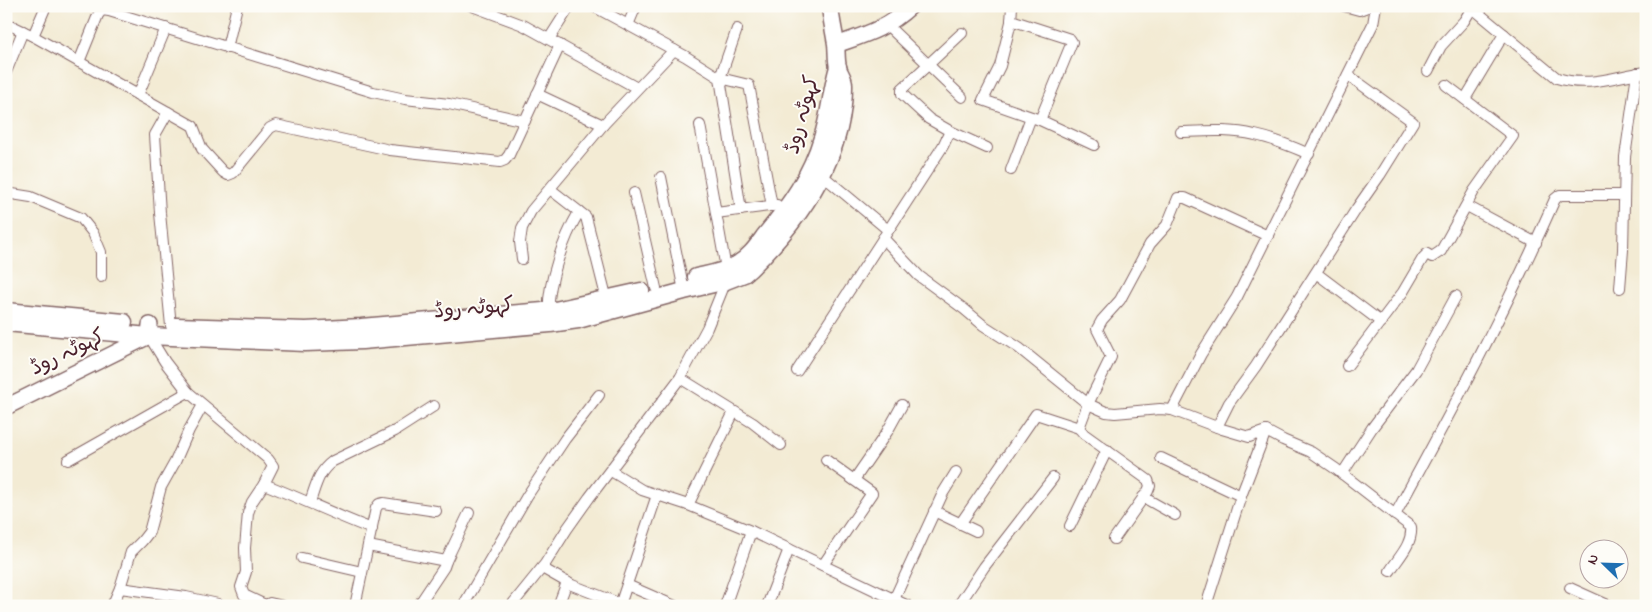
<svg xmlns="http://www.w3.org/2000/svg" width="1652" height="612" viewBox="0 0 1652 612" font-family="'Indie Flower','Playpen Sans Arabic',sans-serif">
	<rect width="100%" height="100%" fill="#fdfcf7"/>
	<filter id="ink" filterUnits="userSpaceOnUse"><feTurbulence type="fractalNoise" baseFrequency=".02" numOctaves="2"/><feDisplacementMap in="SourceGraphic" scale="10" xChannelSelector="R" yChannelSelector="G"/><feConvolveMatrix kernelMatrix="1 2 1 2 8 2 1 2 1" color-interpolation-filters="sRGB"/></filter>
	<filter id="wash" filterUnits="userSpaceOnUse"><feTurbulence type="fractalNoise" baseFrequency=".0096" numOctaves="4" result="noise"/><feDisplacementMap in="SourceGraphic" scale="20" xChannelSelector="R" yChannelSelector="G"/><feGaussianBlur stdDeviation="1.12" result="paint"/><feColorMatrix in="noise" values="0 0 0 0 0 0 0 0 0 0 0 0 0 0 0 0 0 1.4 0 .05"/><feComposite in="paint" operator="in"/></filter>
	<g filter="url(#wash)">
		<rect width="100%" height="100%" fill="#f3ebd4"/>
	</g>
	<g filter="url(#ink)">
		<g fill="none" stroke-linecap="round" stroke-linejoin="round">
			<defs>
				<g id="street">
					<polyline points="472,6 523,25 637,88"/>
					<polyline points="593,6 685,56 720,78 741,210"/>
					<polyline points="1012,6 1011,22 1000,66 983,100 1040,120 1094,145"/>
					<polyline points="1344,6 1359,10 1370,6"/>
					<path d="M1470 6 1557 78C1588 88 1615 76 1646 72"/>
					<polyline points="1011,20 1070,39 1072,42 1040,120"/>
					<polyline points="6,25 10,25 33,36 193,126 202,149 223,172 228,175 233,173 270,128 276,125 390,150 500,162 505,160 509,155 560,45"/>
					<polyline points="628,25 636,6"/>
					<polyline points="887,25 962,97"/>
					<polyline points="737,29 720,78 749,85 772,206"/>
					<polyline points="962,33 902,89 902,94 929,119 950,131 987,148"/>
					<polyline points="33,36 46,6"/>
					<polyline points="549,39 570,6"/>
					<polyline points="227,48 237,6"/>
					<polyline points="79,62 98,15 102,10 109,11 373,92 405,99 449,104 525,121"/>
					<polyline points="1428,71 1441,46 1464,21 1472,8"/>
					<polyline points="6,72 23,31"/>
					<polyline points="537,94 603,125"/>
					<polyline points="138,95 166,28"/>
					<polyline points="1465,99 1504,34"/>
					<polyline points="168,112 155,135 160,213 171,326"/>
					<polyline points="700,125 716,213"/>
					<path d="M1181 132C1206 131 1231 129 1255 135 1274 139 1291 146 1309 154"/>
					<polyline points="1011,170 1031,117"/>
					<polyline points="822,175 888,230"/>
					<polyline points="661,177 684,291"/>
					<polyline points="550,189 586,217 607,300"/>
					<polyline points="6,193 31,197 81,218 93,233 101,252 101,277"/>
					<polyline points="634,193 656,288"/>
					<polyline points="1467,206 1536,243"/>
					<path d="M883 238 919 276 964 309 983 325 1019 348 1088 404 1106 412 1115 413 1160 409 1172 410 1222 429 1249 437 1266 431 1283 440 1311 452 1336 469 1411 527C1413 544 1398 558 1390 571"/>
					<polyline points="522,259 520,242 522,228 531,211 603,125 674,50"/>
					<polyline points="726,269 716,213 777,205"/>
					<polyline points="1316,273 1381,322"/>
					<polyline points="1620,288 1623,250 1625,157 1637,73"/>
					<path d="M549 315C546 286 564 237 579 212"/>
					<polyline points="149,336 165,362 188,392 268,459 273,466 264,484 252,502 248,513 245,548 246,572 241,587 244,595 265,605"/>
					<polyline points="1347,366 1403,292 1423,258 1427,254 1432,257 1441,251 1474,191 1513,136 1446,85"/>
					<polyline points="797,371 943,146 950,131"/>
					<polyline points="680,378 753,423 781,445"/>
					<polyline points="1172,410 1201,354 1237,297 1373,24 1376,6"/>
					<polyline points="1217,427 1229,403 1256,366 1357,208 1380,175 1413,122 1348,75"/>
					<polyline points="1161,458 1241,496"/>
					<polyline points="68,460 188,392"/>
					<polyline points="611,471 642,490 688,505 751,531 908,606"/>
					<polyline points="1342,474 1372,428 1416,370 1456,296"/>
					<polyline points="854,480 887,432 902,405"/>
					<path d="M264 484C300 498 335 515 372 529"/>
					<polyline points="1143,497 1175,515"/>
					<path d="M310 502C316 485 318 472 333 461L395 431 434 406"/>
					<polyline points="688,505 734,412"/>
					<polyline points="934,511 976,531"/>
					<path d="M1395 515C1451 412 1507 308 1555 199L1560 195H1623"/>
					<polyline points="960,524 1036,414 1079,428"/>
					<polyline points="1070,526 1107,450"/>
					<polyline points="1114,539 1148,491 1150,486 1148,480 1084,434 1079,428 1088,404 1111,357 1097,329 1102,320 1120,300 1150,244 1167,225 1178,198 1185,198 1268,236"/>
					<polyline points="368,546 446,561"/>
					<polyline points="302,558 362,572"/>
					<polyline points="823,565 872,493 826,460"/>
					<polyline points="542,568 572,585 618,603 621,602 657,495"/>
					<polyline points="627,585 675,606"/>
					<polyline points="120,588 186,597 218,604"/>
					<polyline points="1570,588 1610,606"/>
					<polyline points="112,606 120,588 131,552 142,541 149,532 161,487 175,462 189,430 203,405"/>
					<polyline points="265,606 270,603 283,606"/>
					<polyline points="355,606 376,508 379,504 383,503 436,511"/>
					<polyline points="418,606 444,567 446,561 469,513"/>
					<polyline points="463,606 527,496 565,439 599,395"/>
					<polyline points="511,606 545,564 567,529 589,498 680,378 707,328 726,281"/>
					<polyline points="558,606 567,582"/>
					<polyline points="725,606 751,531"/>
					<polyline points="767,606 789,549"/>
					<polyline points="891,606 943,493 956,472"/>
					<polyline points="958,606 984,567 1053,478"/>
					<polyline points="1206,606 1241,496 1266,431"/>
				</g>
				<g id="secondary">
					<path d="M836 45C867 34 886 29 911 6"/>
					<polyline points="6,407 149,336 150,325"/>
				</g>
				<g id="primary">
					<path d="M696 277C709 274 724 272 736 265 749 258 757 246 765 235 790 205 811 175 822 138 830 114 831 90 838 67"/>
					<polyline points="6,311 124,322"/>
					<path d="M6 323 149 336 305 343 362 341 550 324 578 320 684 291 726 281 744 274 750 269C800 220 845 157 844 84 844 78 839 73 838 67 836 59 837 51 836 44 834 31 831 19 830 6"/>
					<polyline points="176,326 306,330 361,327 555,310 641,291"/>
				</g>
			</defs>
			<!-- street casing -->
			<use href="#street" stroke="#856666" stroke-width="12"/>
			<!-- secondary casing -->
			<use href="#secondary" stroke="#856666" stroke-width="18"/>
			<!-- primary casing -->
			<use href="#primary" stroke="#856666" stroke-width="19"/>
			<!-- street -->
			<use href="#street" stroke="#fff" stroke-width="10"/>
			<!-- secondary -->
			<use href="#secondary" stroke="#fff" stroke-width="15"/>
			<!-- primary -->
			<use href="#primary" stroke="#fff" stroke-width="16"/>
		</g>
	</g>
	<g text-anchor="middle" dominant-baseline="central" stroke-width="4" stroke-linejoin="round" paint-order="stroke">
		<!-- street labels -->
		<g font-size="21" fill="#4a1f2b" stroke="#fdfcf7">
			<text transform="translate(803 115) rotate(-75)">کہوٹہ روڈ</text>
			<text transform="translate(474 309) rotate(-5)">کہوٹہ روڈ</text>
			<text transform="translate(68 353) rotate(-26)">کہوٹہ روڈ</text>
		</g>
	</g>
	<!-- margin -->
	<rect width="1652" height="612" fill="none" stroke="#fdfcf7" stroke-width="25"/>
	<!-- north arrow -->
	<g transform="translate(1604 564) rotate(293)"><circle r="24" fill="#fdfcf7" stroke="#b5a4a5"/>
	<path d="M0-4L9 19L0 12L-9 19Z" fill="#1f6fb2"/>
	<text y="-8" font-size="14" font-weight="bold" text-anchor="middle" fill="#4a1f2b">N</text>
	</g>
</svg>
